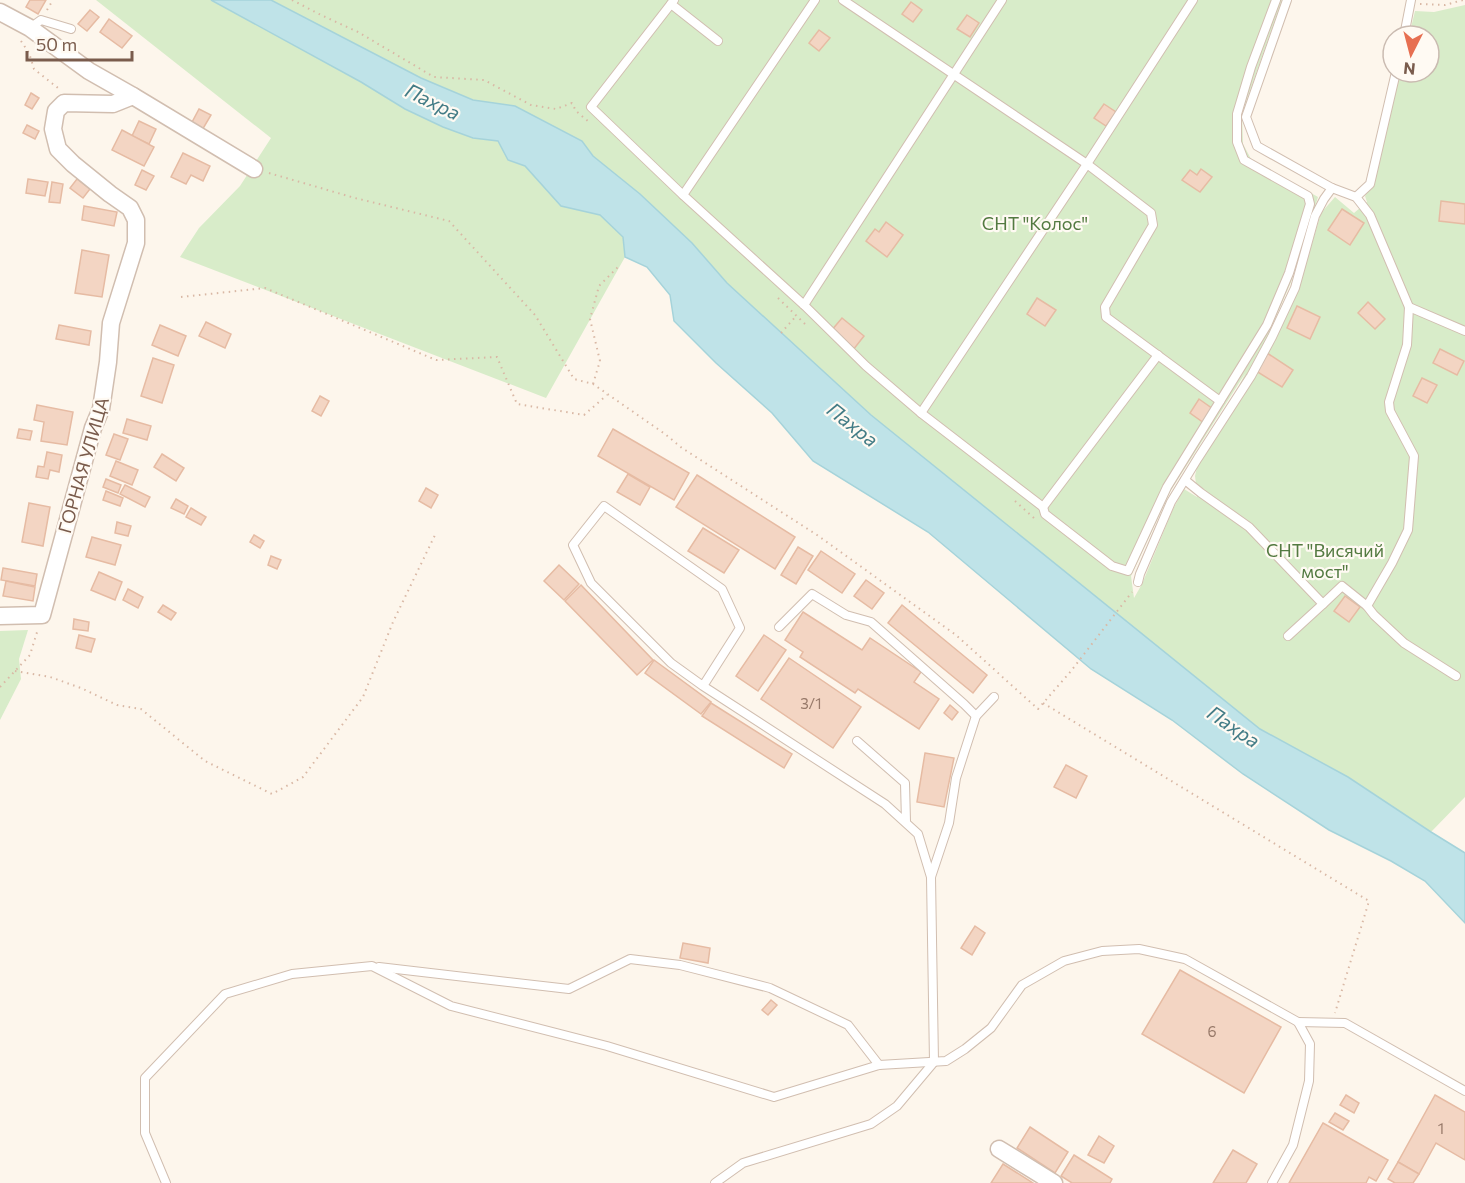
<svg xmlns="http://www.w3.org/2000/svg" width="1465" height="1183" viewBox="0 0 1465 1183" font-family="Commissioner,sans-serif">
	<rect width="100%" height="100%" fill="#fdf6ec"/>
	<!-- green -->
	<g fill="#d8ecc9" fill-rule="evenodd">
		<polygon points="96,0 211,0 361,82 405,109 473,138 498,141 508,160 525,166 561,206 600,215 623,237 625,257 546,398 180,257 199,228 240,186 271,138"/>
		<path d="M271 0H1282L1242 113 1243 144 1251 159 1318 197 1291 282 1267 337 1299 288 1321 213 1335 197 1354 213 1367 202 1365 196 1374 182 1400 72H1429V36H1409L1415 11 1434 12 1465 5V797L1431 832 1348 777 1260 729 871 415 727 283 692 243 640 194 593 156 582 141 515 106 473 100 421 78ZM1246 372 1197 467 1195 476 1196 484 1204 489 1197 497 1184 489 1173 509 1142 584 1134 598 1131 576 1171 490Z"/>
		<polygon points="28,630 19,659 21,679 0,720 0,631"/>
	</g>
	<!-- water -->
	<polygon fill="#bfe3e8" stroke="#a5d3da" stroke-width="1.5" points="211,0 271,0 421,78 473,100 515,106 582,141 593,156 640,194 692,243 727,283 871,415 1260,729 1348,777 1431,832 1465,853 1465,923 1425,881 1391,861 1329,830 1243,774 1172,720 1091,669 928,532 813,461 772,413 716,363 674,321 670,295 647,267 625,257 623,237 600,215 561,206 525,166 508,160 498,141 473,138 443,127 405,109 361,82"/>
	<!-- building -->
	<g fill="#f3d5c3" stroke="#e6bba3" stroke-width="1.5">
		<polygon points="30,0 46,0 38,14 26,7"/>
		<polygon points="911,2 922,10 913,22 902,14"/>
		<polygon points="90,10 99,17 87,31 78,24"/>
		<polygon points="967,15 979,23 970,37 957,29"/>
		<polygon points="109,19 132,36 122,48 100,32"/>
		<polygon points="819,30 830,38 819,51 809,43"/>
		<polygon points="31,93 39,98 32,109 25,105"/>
		<polygon points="1104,104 1116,112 1106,126 1094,118"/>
		<polygon points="199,109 211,115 201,132 190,126"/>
		<polygon points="139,121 156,129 149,144 132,136"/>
		<polygon points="27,125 39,131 35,139 23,133"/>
		<polygon points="122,130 154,147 144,166 112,150"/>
		<polygon points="183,153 210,166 203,181 191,175 186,184 171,177"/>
		<polygon points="1201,169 1212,177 1200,192 1182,180 1190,170 1197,175"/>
		<polygon points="142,170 154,176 146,190 135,185"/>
		<polygon points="28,179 48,182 45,196 26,193"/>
		<polygon points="77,179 90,189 83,198 70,188"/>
		<polygon points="52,182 63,184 60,203 49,202"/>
		<polygon points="1441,201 1465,204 1465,224 1439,221"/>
		<polygon points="84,206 117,212 114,226 82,220"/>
		<polygon points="1342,209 1364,223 1350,245 1328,230"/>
		<polygon points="886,222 903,235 887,257 866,241 875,229 879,232"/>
		<polygon points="82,250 109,255 102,297 75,293"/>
		<polygon points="1037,298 1056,310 1045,326 1027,314"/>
		<polygon points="1368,302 1385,319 1375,329 1358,313"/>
		<polygon points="1297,306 1320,317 1310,339 1287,328"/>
		<polygon points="842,318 864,336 853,350 831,331"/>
		<polygon points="206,322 231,334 225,348 199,336"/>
		<polygon points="59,325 91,331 89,345 56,339"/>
		<polygon points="160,325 186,336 178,356 152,345"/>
		<polygon points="1440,349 1464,361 1457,375 1433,363"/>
		<polygon points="1267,353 1293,370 1282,387 1256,371"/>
		<polygon points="153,358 174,365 162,403 141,396"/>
		<polygon points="1422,378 1437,385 1427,403 1413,396"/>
		<polygon points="320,396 329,401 321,416 312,411"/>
		<polygon points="1199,399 1213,409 1204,423 1190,413"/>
		<polygon points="37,405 73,412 67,445 41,441 44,422 34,420"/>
		<polygon points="127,419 151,426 147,440 123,433"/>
		<polygon points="19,429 32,431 30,440 17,438"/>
		<polygon points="613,429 689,473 674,500 598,456"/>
		<polygon points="114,434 128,439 120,460 106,455"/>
		<polygon points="47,452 62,455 59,472 50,470 48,479 36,477 38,466 44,467"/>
		<polygon points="162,454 184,468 176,481 154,467"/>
		<polygon points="116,461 138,470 132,485 110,476"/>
		<polygon points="628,474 650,487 640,505 617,492"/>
		<polygon points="697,475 795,537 775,569 676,507"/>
		<polygon points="106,479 121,485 118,493 103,487"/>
		<polygon points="125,485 150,497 145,507 120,494"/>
		<polygon points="426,488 438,495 431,508 419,501"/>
		<polygon points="106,491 123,498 120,506 103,500"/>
		<polygon points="176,499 188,506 184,514 171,508"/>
		<polygon points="29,503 50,507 43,546 22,542"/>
		<polygon points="191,508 206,517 201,525 186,517"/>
		<polygon points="117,522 131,526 128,536 115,533"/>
		<polygon points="703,528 739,550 724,573 688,551"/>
		<polygon points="254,535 264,541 260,548 250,542"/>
		<polygon points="92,537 121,545 115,565 86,557"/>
		<polygon points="798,547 813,556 796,584 781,575"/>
		<polygon points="821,551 855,574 842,593 808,570"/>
		<polygon points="271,556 281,560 277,569 268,565"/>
		<polygon points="559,565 579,584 564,600 544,581"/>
		<polygon points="3,568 37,574 35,586 1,580"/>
		<polygon points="99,572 122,582 115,600 91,590"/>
		<polygon points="866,580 884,593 872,609 854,596"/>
		<polygon points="6,581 35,587 33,601 3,596"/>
		<polygon points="581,585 653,660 637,675 565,601"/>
		<polygon points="128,589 143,597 138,608 123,600"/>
		<polygon points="1345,596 1360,607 1349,622 1334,611"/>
		<polygon points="163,605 176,613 171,620 158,612"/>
		<polygon points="902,605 987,675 973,693 888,623"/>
		<polygon points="803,612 862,650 870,638 921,672 914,682 939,699 919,729 858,689 855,693 800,657 803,652 785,640"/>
		<polygon points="74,619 89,622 88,631 73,629"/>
		<polygon points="79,635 95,639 91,652 76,648"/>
		<polygon points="764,635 786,650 758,691 736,676"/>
		<polygon points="789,658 861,707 833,748 761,699"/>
		<polygon points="654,660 711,702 701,714 645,673"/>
		<polygon points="711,703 792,754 784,768 702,716"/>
		<polygon points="950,705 958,712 952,720 944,713"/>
		<polygon points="925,753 954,758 944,807 917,802"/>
		<polygon points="1066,765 1087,776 1076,798 1054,787"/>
		<polygon points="975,926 985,933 972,955 961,948"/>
		<polygon points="683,943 710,948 708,963 680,958"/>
		<polygon points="1180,970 1281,1027 1244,1093 1142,1034"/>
		<polygon points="771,1000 777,1005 768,1015 762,1010"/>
		<polygon points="1346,1095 1359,1103 1354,1113 1340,1105"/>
		<polygon points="1435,1095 1465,1112 1465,1160 1436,1143 1419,1174 1398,1162"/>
		<polygon points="1335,1113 1349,1121 1343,1130 1329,1122"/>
		<polygon points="1323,1123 1388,1160 1376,1181 1369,1177 1366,1183 1289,1183"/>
		<polygon points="1030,1127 1068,1152 1055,1173 1017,1148"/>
		<polygon points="1099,1136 1114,1146 1104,1163 1088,1155"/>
		<polygon points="1233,1150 1257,1164 1246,1183 1213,1183"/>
		<polygon points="1074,1155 1112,1179 1110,1183 1072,1183 1061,1176"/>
		<polygon points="1398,1162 1419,1174 1413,1183 1395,1183 1388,1179"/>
		<polygon points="1003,1164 1033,1183 991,1183"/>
	</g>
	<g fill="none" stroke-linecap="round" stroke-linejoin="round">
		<defs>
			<g id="lane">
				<polyline points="674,0 591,107 683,195 804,305 866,366 921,413 1043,507 1045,514 1112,566 1128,571 1167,487 1267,325 1289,273 1310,204 1308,196 1244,160 1237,142 1237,114 1251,67 1276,0"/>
				<polyline points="843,0 1087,164 1151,213 1153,225 1105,307 1106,317 1220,401"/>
				<polyline points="1287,0 1246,117 1257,146 1332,188 1356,197 1370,215 1409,307 1407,345 1389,402 1390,411 1414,456 1408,530 1392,563 1367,606"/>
				<polyline points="671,4 718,41"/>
				<polyline points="30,28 41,20 71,29"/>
				<polyline points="1404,36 1411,0"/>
				<polyline points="683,195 815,0"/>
				<polyline points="1356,197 1370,184 1396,72"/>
				<polyline points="804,305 1002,0"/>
				<polyline points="1409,307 1465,331"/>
				<polyline points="921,413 1087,164 1193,0"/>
				<polyline points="1185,480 1201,493 1249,527 1323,604 1342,586 1367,606 1374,615 1404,643 1456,676"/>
				<polyline points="1043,507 1158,355"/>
				<polyline points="1138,582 1140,574 1171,502 1198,458 1251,376 1272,337 1295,288 1315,216 1324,199 1332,188"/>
				<polyline points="779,627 812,594 846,615 871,622 964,704 976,716"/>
				<polyline points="1288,636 1323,604"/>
				<polyline points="703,686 740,628 722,589 604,506 573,545 591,583 671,663 703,686 885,804 918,834 931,877"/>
				<polyline points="857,741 905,783 906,822"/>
				<polyline points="379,967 569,989 630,959 680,965 770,988 848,1025 879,1065"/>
				<polyline points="1298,1022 1345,1023 1465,1091"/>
				<polyline points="166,1183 145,1133 145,1078 225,994 292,974 372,966 451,1006 607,1046 774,1097 879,1065 946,1061 965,1049 991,1028 1022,985 1064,961 1102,951 1139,949 1185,959 1298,1022 1310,1044 1309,1081 1293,1145 1272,1183"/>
				<polyline points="715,1183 743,1163 871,1124 897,1106 934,1062 931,877 949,823 956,778 976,716 994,697"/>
			</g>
			<g id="street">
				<polyline points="0,12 30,28 89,71 133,96 254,169"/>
				<polyline points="0,616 42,615 93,428 101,409 108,362 111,323 136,243 136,220 130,208 110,194 73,164 58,149 53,129 56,111 64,103 113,104 133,96"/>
				<polyline points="999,1149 1054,1183"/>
			</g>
		</defs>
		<!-- lane casing -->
		<use href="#lane" stroke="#d1beb0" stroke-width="10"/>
		<!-- street casing -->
		<use href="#street" stroke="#d1beb0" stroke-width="19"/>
		<!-- path -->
		<g stroke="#d9b8a5" stroke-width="2" stroke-dasharray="1.5 4.5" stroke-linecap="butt">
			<polyline points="292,0 321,15 358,32 434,77 484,80 531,105 556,109 572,103 576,111 589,122"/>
			<polyline points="1420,4 1445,5 1463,0"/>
			<polyline points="47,10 53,0"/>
			<polyline points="21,41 29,53 34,69 58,88"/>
			<polyline points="269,173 355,198 449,221 535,315 574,379 593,384 665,434 682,448 817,535 956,635 1038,709 1071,671 1132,592"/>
			<polyline points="181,297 265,288 436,360 497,357 517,404 584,415 607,395"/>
			<polyline points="778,298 806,325"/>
			<polyline points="781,333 797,315"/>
			<polyline points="593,384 600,361 590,319 599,286 619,266"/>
			<polyline points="1015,501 1035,519"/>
			<polyline points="15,671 50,677 81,688 117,705 141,709 205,761 272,794 303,777 363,697 393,622 435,535"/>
			<polyline points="0,687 30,655 38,629"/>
			<polyline points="1043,703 1369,901 1335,1013"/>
		</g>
		<!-- lane -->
		<use href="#lane" stroke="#fff" stroke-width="8"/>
		<!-- street -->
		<use href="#street" stroke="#fff" stroke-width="16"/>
	</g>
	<g text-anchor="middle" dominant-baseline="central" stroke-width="4.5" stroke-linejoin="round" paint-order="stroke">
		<!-- number labels -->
		<g font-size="15" fill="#987a6a">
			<text x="811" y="703">3/1</text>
			<text x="1212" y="1031">6</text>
			<text x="1441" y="1128">1</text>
		</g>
		<!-- park labels -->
		<g font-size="18" fill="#537a41" stroke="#fffaf3">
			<text x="1035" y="223">СНТ "Колос"</text>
			<text x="1325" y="550">СНТ "Висячий<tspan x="1325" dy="21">мост"</tspan></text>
		</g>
		<!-- street labels -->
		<g font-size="18" fill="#7a5c4d" stroke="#fffaf3">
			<text transform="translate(83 465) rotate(-74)">ГОРНАЯ УЛИЦА</text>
		</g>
		<!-- water labels -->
		<g font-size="20" font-style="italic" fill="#437c86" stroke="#fffaf3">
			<text transform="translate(433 101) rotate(26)">Пахра</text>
			<text transform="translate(853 424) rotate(38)">Пахра</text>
			<text transform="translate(1234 726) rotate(34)">Пахра</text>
		</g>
	</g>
	<!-- north arrow -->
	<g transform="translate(1411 54) rotate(186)"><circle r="28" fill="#fffaf3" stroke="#cabbb1" stroke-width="1.5"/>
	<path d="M0-4.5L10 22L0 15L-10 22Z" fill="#e76f51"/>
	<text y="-9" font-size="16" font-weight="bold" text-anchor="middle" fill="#7a5c4d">N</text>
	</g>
	<!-- scale -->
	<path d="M27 51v9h105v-9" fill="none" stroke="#7a5c4d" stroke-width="3"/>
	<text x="36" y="51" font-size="18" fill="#7a5c4d" stroke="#fffaf3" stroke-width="4.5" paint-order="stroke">50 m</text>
</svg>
